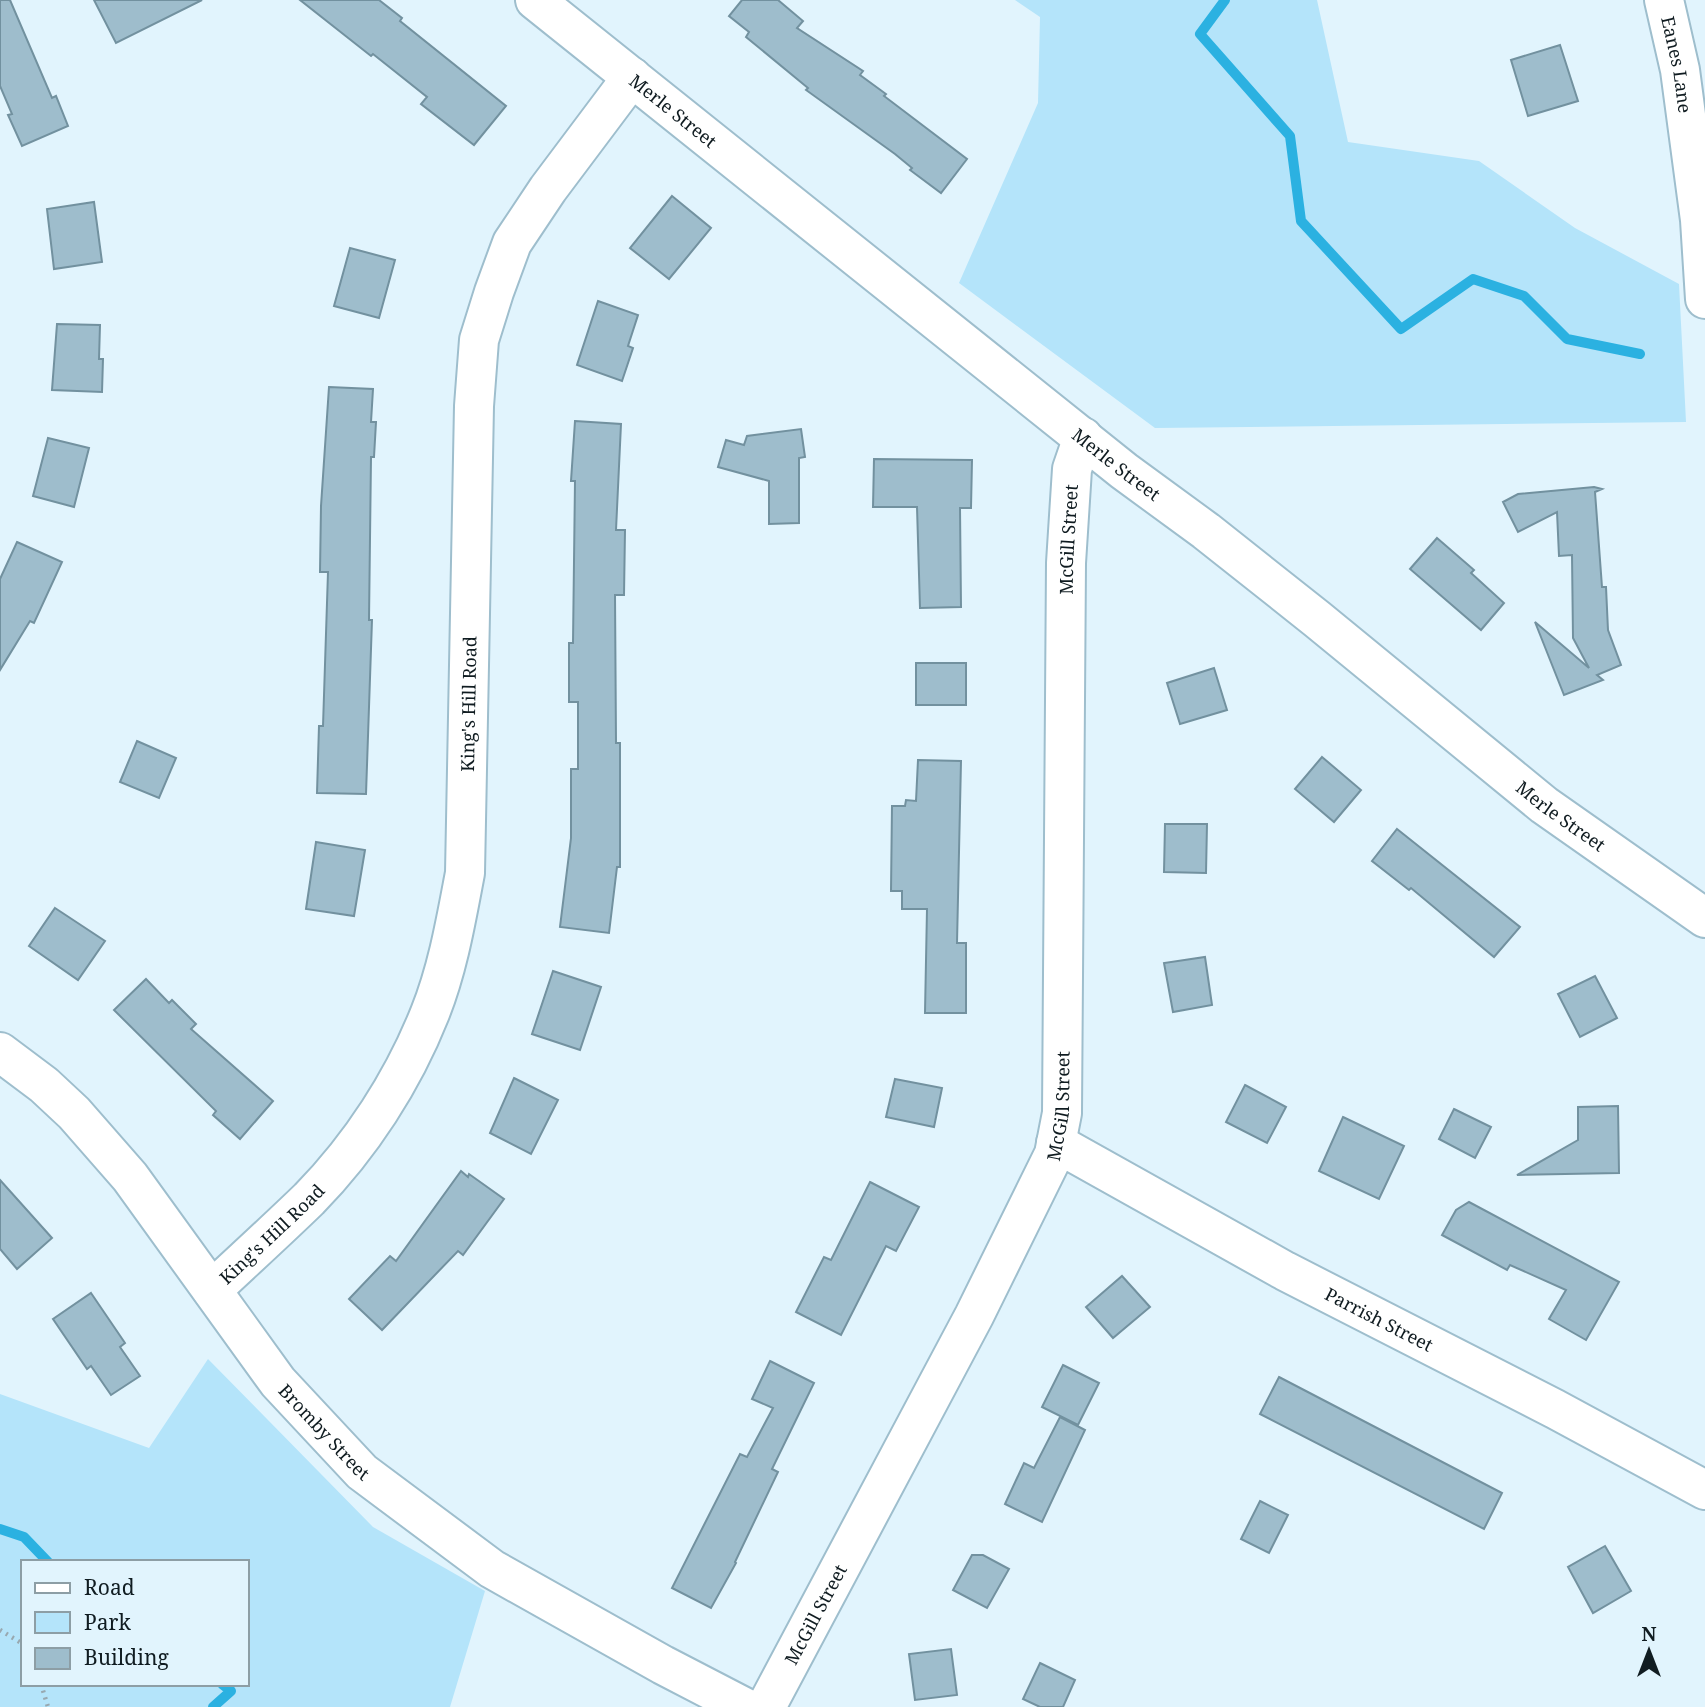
<svg xmlns="http://www.w3.org/2000/svg" width="1705" height="1707" viewBox="0 0 1705 1707" font-family="'Noto Serif',serif">
	<rect width="100%" height="100%" fill="#e1f4fd"/>
	<!-- green -->
	<g fill="#b4e4fa" fill-rule="evenodd">
		<polygon points="1015,0 1317,0 1348,142 1479,161 1575,228 1679,284 1686,422 1155,428 959,283 1038,103 1040,17"/>
		<path d="M208 1359 373 1527 485 1591 450 1707H0V1394L149 1448ZM23 1562H247V1684H23Z"/>
	</g>
	<g fill="none" stroke-linecap="round" stroke-linejoin="round">
		<!-- stream -->
		<g stroke="#2bb1e1" stroke-width="10">
			<polyline points="1225,0 1200,34 1290,136 1301,221 1401,329 1473,279 1524,296 1567,339 1640,354"/>
			<polyline points="0,1529 24,1537 48,1562"/>
			<polyline points="213,1707 231,1691 222,1684"/>
		</g>
	</g>
	<!-- building -->
	<g fill="#9ebdcc" stroke="#72919f" stroke-width="2">
		<polygon points="0,0 10,0 52,98 56,96 68,126 22,146 8,115 12,114 0,86"/>
		<polygon points="94,0 202,0 116,43"/>
		<polygon points="300,0 379,0 402,18 400,21 506,106 474,145 421,104 427,97 373,54 371,56"/>
		<polygon points="742,0 778,0 803,21 797,28 863,71 860,75 886,94 884,96 967,159 941,193 910,170 912,168 895,154 806,90 808,88 746,37 749,32 729,16"/>
		<polygon points="1560,45 1578,101 1528,116 1511,60"/>
		<polygon points="672,196 711,228 669,279 630,248"/>
		<polygon points="94,202 102,262 54,269 47,209"/>
		<polygon points="350,248 395,260 379,318 334,306"/>
		<polygon points="598,301 638,315 628,346 633,348 622,381 577,365"/>
		<polygon points="57,324 100,325 99,359 103,359 102,392 52,390"/>
		<polygon points="329,387 373,389 371,422 376,422 374,457 371,457 369,620 372,620 366,794 317,793 319,726 323,726 328,572 320,572 321,506"/>
		<polygon points="575,421 621,424 616,530 625,530 624,595 615,595 616,743 620,743 620,867 617,867 609,933 560,927 571,838 571,769 578,769 578,702 569,702 569,643 573,643 575,481 571,481"/>
		<polygon points="801,429 805,457 799,458 799,523 769,524 769,481 718,467 726,440 744,445 747,436"/>
		<polygon points="48,438 89,448 74,507 33,496"/>
		<polygon points="874,459 972,460 971,508 960,508 961,607 920,608 917,507 873,507"/>
		<polygon points="1594,487 1602,489 1595,492 1602,587 1606,587 1608,630 1621,665 1597,675 1603,680 1564,695 1535,622 1589,668 1573,638 1572,555 1559,556 1557,512 1518,532 1503,502 1518,494"/>
		<polygon points="1437,538 1474,570 1471,573 1504,603 1481,630 1410,569"/>
		<polygon points="17,542 62,562 34,623 30,621 0,670 0,579"/>
		<rect x="916" y="663" width="50" height="42"/>
		<polygon points="1214,668 1227,710 1180,724 1167,683"/>
		<polygon points="137,741 176,758 159,798 120,782"/>
		<polygon points="1322,757 1361,790 1334,822 1295,789"/>
		<polygon points="918,760 961,761 957,943 966,943 966,1013 925,1013 927,909 902,909 902,891 891,891 892,806 905,806 906,800 916,801"/>
		<polygon points="1165,824 1207,824 1206,873 1164,872"/>
		<polygon points="1397,829 1520,927 1494,957 1411,888 1409,890 1372,861"/>
		<polygon points="316,842 365,850 354,916 306,909"/>
		<polygon points="55,908 105,941 78,980 29,946"/>
		<polygon points="1205,957 1212,1005 1173,1012 1164,963"/>
		<polygon points="553,971 601,987 580,1050 532,1034"/>
		<polygon points="1595,976 1617,1018 1580,1037 1558,994"/>
		<polygon points="146,979 169,1003 172,1000 196,1024 191,1029 273,1101 240,1139 213,1115 216,1111 114,1010"/>
		<polygon points="514,1078 558,1100 531,1154 490,1133"/>
		<polygon points="895,1079 942,1088 934,1127 886,1117"/>
		<polygon points="1245,1085 1286,1107 1267,1143 1226,1122"/>
		<polygon points="1618,1106 1619,1173 1517,1175 1578,1140 1578,1107"/>
		<polygon points="1454,1109 1491,1127 1475,1158 1439,1139"/>
		<polygon points="1343,1117 1404,1146 1379,1199 1319,1171"/>
		<polygon points="461,1171 468,1177 469,1174 504,1199 463,1255 458,1251 382,1330 349,1299 390,1256 396,1261"/>
		<polygon points="0,1180 52,1238 17,1269 0,1249"/>
		<polygon points="870,1182 919,1207 896,1251 886,1246 841,1335 796,1312 824,1257 831,1260"/>
		<polygon points="1469,1202 1619,1282 1586,1340 1549,1319 1566,1290 1510,1265 1507,1270 1442,1235 1456,1210"/>
		<polygon points="1122,1276 1150,1307 1113,1338 1086,1307"/>
		<polygon points="91,1293 125,1343 120,1347 140,1376 111,1395 91,1366 87,1369 53,1319"/>
		<polygon points="770,1361 814,1383 772,1469 778,1472 735,1562 736,1563 711,1608 672,1588 740,1454 747,1457 773,1408 752,1399"/>
		<polygon points="1063,1365 1099,1383 1078,1425 1042,1407"/>
		<polygon points="1279,1377 1502,1493 1484,1529 1260,1414"/>
		<polygon points="1060,1417 1085,1430 1042,1522 1005,1504 1024,1463 1034,1468"/>
		<polygon points="1260,1501 1288,1515 1269,1553 1241,1539"/>
		<polygon points="1605,1546 1631,1591 1593,1613 1568,1567"/>
		<polygon points="972,1555 983,1555 1009,1569 987,1608 953,1590"/>
		<polygon points="951,1649 957,1695 915,1700 909,1654"/>
		<polygon points="1040,1663 1075,1680 1063,1707 1040,1707 1023,1699"/>
	</g>
	<g fill="none" stroke-linecap="round" stroke-linejoin="round">
		<defs>
			<g id="minor">
				<path id="s1" d="M535 0 1124 471 1206 531 1317 619 1544 805 1705 918"/>
				<path id="s2" d="M0 1052 44 1085 74 1113 130 1177 278 1382 362 1472 492 1569 663 1665 744 1707"/>
				<path id="s3" d="M1056 1143 1285 1271 1555 1409 1705 1490"/>
				<path id="s4" d="M212 1290C244 1260 277 1230 309 1199 361 1146 403 1081 430 1013 448 968 456 920 465 873L474 406 479 340 494 292 512 243 548 189 632 77"/>
				<path id="s5" d="M766 1707 974 1316 1054 1154 1062 1113 1066 563 1072 469 1083 437"/>
			</g>
			<g id="tertiary">
				<path id="s6" d="M1664 0 1680 70 1700 220 1705 299"/>
			</g>
		</defs>
		<!-- minor casing -->
		<use href="#minor" stroke="#9ebecd" stroke-width="42"/>
		<!-- tertiary casing -->
		<use href="#tertiary" stroke="#9ebecd" stroke-width="42"/>
		<!-- path -->
		<g stroke="#98a8b0" stroke-width="4.5" stroke-dasharray="2 5" stroke-linecap="butt">
			<polyline points="0,1630 23,1644"/>
			<polyline points="41,1684 48,1707"/>
		</g>
		<!-- minor -->
		<use href="#minor" stroke="#fff" stroke-width="38"/>
		<!-- tertiary -->
		<use href="#tertiary" stroke="#fff" stroke-width="38"/>
	</g>
	<g text-anchor="middle" dominant-baseline="central" stroke-width="6" stroke-linejoin="round" paint-order="stroke">
		<!-- street labels -->
		<g font-size="18" fill="#101c21" stroke="#e1f4fd">
			<text stroke="none"><textPath href="#s6" startOffset="66">Eanes Lane</textPath></text>
			<text stroke="none"><textPath href="#s1" startOffset="177">Merle Street</textPath></text>
			<text stroke="none"><textPath href="#s1" startOffset="744">Merle Street</textPath></text>
			<text stroke="none"><textPath href="#s5" startOffset="1239">McGill Street</textPath></text>
			<text stroke="none"><textPath href="#s4" startOffset="670">King's Hill Road</textPath></text>
			<text stroke="none"><textPath href="#s1" startOffset="1311">Merle Street</textPath></text>
			<text stroke="none"><textPath href="#s5" startOffset="672">McGill Street</textPath></text>
			<text stroke="none"><textPath href="#s4" startOffset="82">King's Hill Road</textPath></text>
			<text stroke="none"><textPath href="#s3" startOffset="368">Parrish Street</textPath></text>
			<text stroke="none"><textPath href="#s2" startOffset="502">Bromby Street</textPath></text>
			<text stroke="none"><textPath href="#s5" startOffset="105">McGill Street</textPath></text>
		</g>
	</g>
	<!-- legend -->
	<rect x="21" y="1560" width="228" height="126" fill="#e1f4fd" stroke="#8d9ea5" stroke-width="2"/>
	<rect x="35" y="1583" width="35" height="10" fill="#ffffff" stroke="#8d9ea5" stroke-width="2"/>
	<text x="84" y="1595" font-size="21" fill="#101c21">Road</text>
	<rect x="35" y="1612" width="35" height="21" fill="#b4e4fa" stroke="#8d9ea5" stroke-width="2"/>
	<text x="84" y="1630" font-size="21" fill="#101c21">Park</text>
	<rect x="35" y="1648" width="35" height="21" fill="#9ebdcc" stroke="#8d9ea5" stroke-width="2"/>
	<text x="84" y="1665" font-size="21" fill="#101c21">Building</text>
	<!-- north arrow -->
	<g transform="translate(1649 1651)" stroke="#e1f4fd" stroke-width="5" paint-order="stroke">
	<path d="M0-5L12 26L0 18L-12 26Z" fill="#101c21"/>
	<text y="-10" font-size="19" font-weight="bold" text-anchor="middle" fill="#101c21">N</text>
	</g>
</svg>
